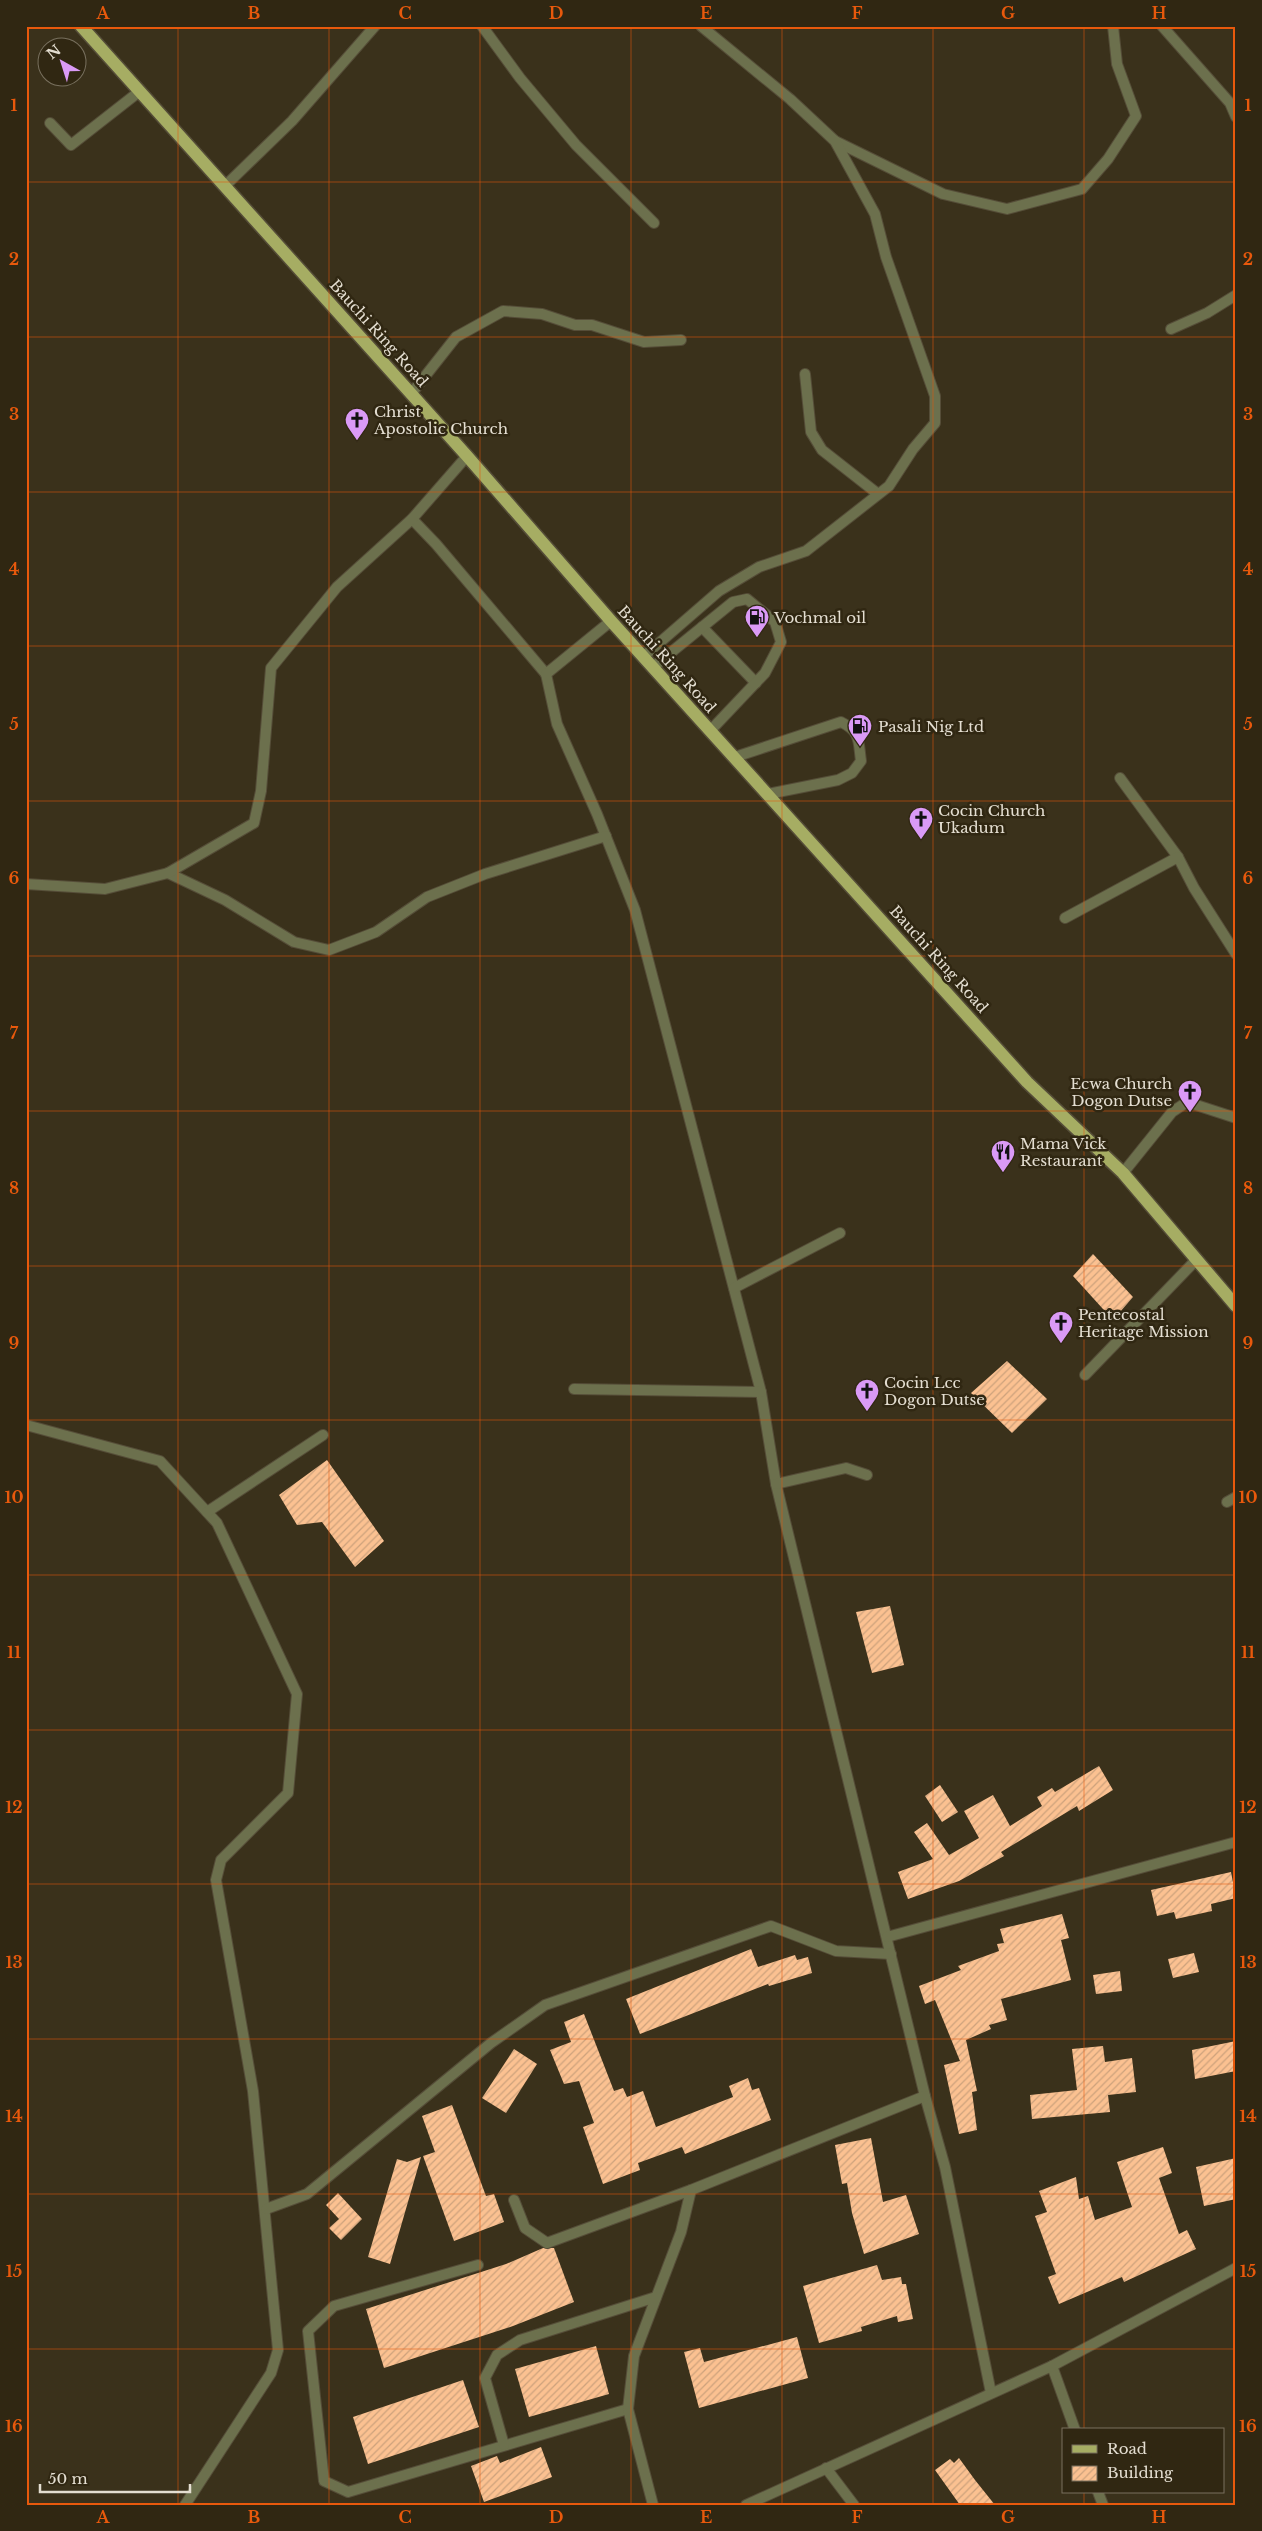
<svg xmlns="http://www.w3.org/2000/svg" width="1262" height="2531" viewBox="0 0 1262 2531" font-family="'Libre Baskerville',serif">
	<defs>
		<pattern id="building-hatch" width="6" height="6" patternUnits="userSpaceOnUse" patternTransform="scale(1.25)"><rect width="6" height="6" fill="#fbc191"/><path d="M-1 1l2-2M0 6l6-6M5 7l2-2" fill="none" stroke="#cda27c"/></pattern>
	</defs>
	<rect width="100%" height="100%" fill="#3a311b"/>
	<!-- building -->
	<g fill="url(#building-hatch)">
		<polygon points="1093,1254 1133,1297 1113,1320 1073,1276"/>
		<polygon points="1007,1361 1047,1399 1012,1433 971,1393"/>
		<polygon points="327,1460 384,1541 355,1567 322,1522 297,1525 279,1495"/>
		<polygon points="890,1606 904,1665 872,1673 856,1612"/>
		<polygon points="1099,1766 1113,1790 1079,1811 1077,1806 1001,1852 1004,1856 959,1881 908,1899 898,1872 933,1859 914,1832 927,1823 949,1855 979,1838 964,1811 993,1795 1010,1826 1042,1806 1037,1797 1052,1788 1055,1792"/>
		<polygon points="940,1785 958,1812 942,1822 925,1796"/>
		<polygon points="1231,1872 1236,1898 1211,1904 1212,1911 1176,1919 1174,1912 1157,1916 1151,1890"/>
		<polygon points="1062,1914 1069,1938 1061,1940 1071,1980 1001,1999 1007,2020 989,2025 991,2029 966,2040 977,2091 972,2092 977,2130 959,2134 944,2065 960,2061 935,2000 925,2004 919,1986 961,1970 958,1966 999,1951 997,1944 1004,1943 1000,1929"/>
		<polygon points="751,1949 758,1967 795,1955 797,1960 808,1957 812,1973 769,1986 768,1984 640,2034 626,1999"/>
		<polygon points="1194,1953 1199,1972 1173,1978 1168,1959"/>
		<polygon points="1120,1971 1122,1991 1096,1994 1093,1975"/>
		<polygon points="584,2014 614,2091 623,2088 627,2097 643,2091 656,2127 733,2097 729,2086 748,2078 752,2090 759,2088 771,2120 685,2154 682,2147 638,2163 640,2170 603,2184 583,2127 594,2123 579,2081 564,2084 550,2050 571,2042 564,2022"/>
		<polygon points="1236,2041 1236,2071 1195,2079 1192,2050"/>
		<polygon points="1103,2046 1105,2062 1132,2058 1136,2092 1108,2095 1110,2112 1032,2119 1030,2095 1077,2090 1072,2049"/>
		<polygon points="514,2049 537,2064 506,2113 482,2098"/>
		<polygon points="452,2105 486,2196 494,2194 504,2222 454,2241 423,2156 435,2152 422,2116"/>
		<polygon points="871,2138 883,2202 906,2195 919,2234 864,2254 852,2213 847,2183 842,2184 835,2145"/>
		<polygon points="1163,2147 1172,2173 1159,2178 1179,2234 1187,2230 1196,2249 1124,2282 1122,2277 1059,2304 1048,2277 1056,2274 1035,2216 1047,2212 1039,2191 1076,2177 1079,2199 1088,2196 1095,2220 1132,2207 1117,2162"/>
		<polygon points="421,2157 390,2264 368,2257 397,2159 407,2162"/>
		<polygon points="1236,2158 1236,2199 1204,2206 1196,2167"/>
		<polygon points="338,2193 362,2219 341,2240 329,2228 339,2219 326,2205"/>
		<polygon points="543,2248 554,2248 574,2302 513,2326 384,2368 366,2309 506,2264"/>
		<polygon points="877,2265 882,2280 901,2277 902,2284 906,2284 913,2319 898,2322 897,2316 861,2327 862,2331 819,2343 803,2286"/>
		<polygon points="797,2337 808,2378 699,2408 684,2352 700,2348 704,2362"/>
		<polygon points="596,2346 609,2394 529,2417 515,2369"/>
		<polygon points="463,2380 479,2427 368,2464 353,2417"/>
		<polygon points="541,2447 552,2477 484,2502 471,2466 497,2456 500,2463"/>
		<polygon points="959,2458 975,2480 995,2505 960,2505 935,2470 950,2459 954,2463"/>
	</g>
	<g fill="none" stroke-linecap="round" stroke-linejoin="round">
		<defs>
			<g id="service">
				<polyline points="50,123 71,145 140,91"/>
				<polyline points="702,627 756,683"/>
				<polyline points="653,667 733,602 747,599 775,622 781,642 765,673 710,731"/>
				<path d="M735 757 841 722C861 732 858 740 861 761L852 773 838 780 768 794"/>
				<polyline points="1085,1375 1197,1259"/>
				<polyline points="1227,1502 1236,1497"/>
				<polyline points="826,2468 854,2505"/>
			</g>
			<g id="minor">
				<polyline points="482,26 520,78 576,145 654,223"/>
				<polyline points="1162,26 1230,103 1236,117"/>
				<polyline points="835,141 943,194 1007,209 1082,189 1108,159 1136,116 1117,64 1113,26"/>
				<polyline points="1171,329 1207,313 1236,295"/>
				<polyline points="805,374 811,432 822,450 878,494"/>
				<polyline points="411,394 456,337 503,311 542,314 575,325 592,325 644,342 681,340"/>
				<polyline points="412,519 436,544 546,674"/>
				<polyline points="611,621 546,674 557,724 597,814 635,910 761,1392 776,1484 925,2096 945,2167 991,2393"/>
				<polyline points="643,657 719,591 759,567 806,551 889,486 913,449 935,423 935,396 886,257 875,214 835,141 790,99 701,26"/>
				<polyline points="1120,778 1178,857 1194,888 1236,954"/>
				<polyline points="168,873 225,900 294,942 329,950 376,932 427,897 485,874 606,836"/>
				<polyline points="26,884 105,889 168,873 254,823 261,791 271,668 337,587 412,519 467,456"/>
				<polyline points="1065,918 1178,857"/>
				<polyline points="1123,1173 1172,1112 1187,1102 1236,1118"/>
				<polyline points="734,1288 840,1233"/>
				<polyline points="574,1389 761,1392"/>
				<polyline points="26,1425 160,1461 217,1523 297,1694 288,1793 221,1860 216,1880 253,2091 278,2350 271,2373 185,2505"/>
				<polyline points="776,1484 846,1468 867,1475"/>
				<polyline points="207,1512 323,1435"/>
				<polyline points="887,1937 1236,1842"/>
				<polyline points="514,2200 525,2228 547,2243 691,2190 925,2096"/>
				<polyline points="266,2209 307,2194 491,2043 545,2005 771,1926 836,1951 891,1954"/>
				<polyline points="478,2265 334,2306 308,2331 324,2481 348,2492 628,2409"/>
				<polyline points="504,2445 485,2378 497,2355 520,2340 656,2297"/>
				<polyline points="653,2505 628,2409 634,2356 681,2232 691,2190"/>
			</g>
			<g id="tertiary">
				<polyline points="226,185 292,121 375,26"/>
				<polyline points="1052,2366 1075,2430"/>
				<polyline points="1098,2492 1103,2505"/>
				<polyline points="746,2505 1052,2366 1236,2268"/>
			</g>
			<polyline id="primary" points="81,26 467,456 611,621 1027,1082 1123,1173 1236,1306"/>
		</defs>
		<!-- service casing -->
		<use href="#service" stroke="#554d38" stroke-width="12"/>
		<!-- minor casing -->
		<use href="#minor" stroke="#554d38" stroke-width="12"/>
		<!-- tertiary casing -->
		<use href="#tertiary" stroke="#554d38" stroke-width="12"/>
		<!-- primary casing -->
		<use href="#primary" stroke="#554d38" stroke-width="15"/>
		<!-- service -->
		<use href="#service" stroke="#6c704d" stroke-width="10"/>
		<!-- minor -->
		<use href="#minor" stroke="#6c704d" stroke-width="10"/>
		<!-- tertiary -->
		<use href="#tertiary" stroke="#6c704d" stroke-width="10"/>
		<!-- primary -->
		<use href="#primary" stroke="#a6ad63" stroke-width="12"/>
	</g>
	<!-- grid -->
	<path fill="none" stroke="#e8590c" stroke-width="1" stroke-opacity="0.55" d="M178 26V2505M329 26V2505M480 26V2505M631 26V2505M782 26V2505M933 26V2505M1084 26V2430M26 182H1236M26 337H1236M26 492H1236M26 646H1236M26 801H1236M26 956H1236M26 1111H1236M26 1266H1236M26 1420H1236M26 1575H1236M26 1730H1236M26 1884H1236M26 2039H1236M26 2194H1236M26 2349H1236M1084 2492V2505"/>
	<!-- icons -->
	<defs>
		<symbol id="church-pin" viewBox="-11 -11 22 30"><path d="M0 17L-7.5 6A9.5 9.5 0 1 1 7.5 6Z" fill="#da9af6" stroke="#302712"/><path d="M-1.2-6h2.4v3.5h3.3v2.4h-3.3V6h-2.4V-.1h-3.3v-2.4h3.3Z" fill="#111"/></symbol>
		<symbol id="fuel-pin" viewBox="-11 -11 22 30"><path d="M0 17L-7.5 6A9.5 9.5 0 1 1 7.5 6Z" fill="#da9af6" stroke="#302712"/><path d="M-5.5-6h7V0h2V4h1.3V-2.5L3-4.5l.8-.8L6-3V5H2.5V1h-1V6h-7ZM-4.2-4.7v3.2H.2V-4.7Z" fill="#111"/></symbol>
		<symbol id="restaurant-pin" viewBox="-11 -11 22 30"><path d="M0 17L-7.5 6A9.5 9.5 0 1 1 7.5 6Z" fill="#da9af6" stroke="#302712"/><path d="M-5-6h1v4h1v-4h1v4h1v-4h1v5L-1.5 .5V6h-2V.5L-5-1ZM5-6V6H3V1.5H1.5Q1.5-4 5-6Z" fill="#111"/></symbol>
	</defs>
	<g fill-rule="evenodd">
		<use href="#church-pin" x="343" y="406" width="28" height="38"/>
		<use href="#fuel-pin" x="743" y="603" width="28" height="38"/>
		<use href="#fuel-pin" x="846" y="712" width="28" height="38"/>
		<use href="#church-pin" x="907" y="805" width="28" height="38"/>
		<use href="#church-pin" x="1176" y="1078" width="28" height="38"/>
		<use href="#restaurant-pin" x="989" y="1138" width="28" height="38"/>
		<use href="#church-pin" x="1047" y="1309" width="28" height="38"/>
		<use href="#church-pin" x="853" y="1377" width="28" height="38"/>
	</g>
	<g text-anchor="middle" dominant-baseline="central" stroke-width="5" stroke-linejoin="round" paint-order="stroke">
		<!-- street labels -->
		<g font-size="15" fill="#e4ded1" stroke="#302712">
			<text transform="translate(379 333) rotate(48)">Bauchi Ring Road</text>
			<text transform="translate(667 659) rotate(48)">Bauchi Ring Road</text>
			<text transform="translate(939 959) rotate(48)">Bauchi Ring Road</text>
		</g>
		<!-- poi labels -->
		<g font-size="15" fill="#e4ded1" stroke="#302712" text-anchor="start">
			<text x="374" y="411">Christ<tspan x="374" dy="17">Apostolic Church</tspan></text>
			<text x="774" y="617">Vochmal oil</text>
			<text x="878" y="726">Pasali Nig Ltd</text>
			<text x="938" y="810">Cocin Church<tspan x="938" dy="17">Ukadum</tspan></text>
			<text x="1172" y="1083" text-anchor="end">Ecwa Church<tspan x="1172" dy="17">Dogon Dutse</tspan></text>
			<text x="1020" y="1143">Mama Vick<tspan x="1020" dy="17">Restaurant</tspan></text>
			<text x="1078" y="1314">Pentecostal<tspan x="1078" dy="17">Heritage Mission</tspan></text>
			<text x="884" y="1382">Cocin Lcc<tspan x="884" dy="17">Dogon Dutse</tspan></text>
		</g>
	</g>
	<!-- border -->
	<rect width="1262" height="2531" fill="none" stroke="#302712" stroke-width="55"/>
	<!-- legend -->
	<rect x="1062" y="2428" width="162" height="65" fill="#302712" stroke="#78705e"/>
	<rect x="1072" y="2445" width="25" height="8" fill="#a6ad63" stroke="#78705e"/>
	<text x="1107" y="2454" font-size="15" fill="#e4ded1">Road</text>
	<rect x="1072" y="2466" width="25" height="15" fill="url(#building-hatch)" stroke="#78705e"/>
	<text x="1107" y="2478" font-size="15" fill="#e4ded1">Building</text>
	<!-- north arrow -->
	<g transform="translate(62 62) rotate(321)"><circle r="24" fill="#302712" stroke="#78705e"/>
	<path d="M0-4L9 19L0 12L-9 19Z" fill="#da9af6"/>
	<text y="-8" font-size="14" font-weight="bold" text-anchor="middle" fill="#e4ded1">N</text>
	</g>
	<!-- scale -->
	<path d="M40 2484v8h150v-8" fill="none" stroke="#e4ded1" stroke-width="2.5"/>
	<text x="48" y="2484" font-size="15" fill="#e4ded1" stroke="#302712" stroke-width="4" paint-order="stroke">50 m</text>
	<rect x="28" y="28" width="1206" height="2476" fill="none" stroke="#e8590c" stroke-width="2"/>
	<g font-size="16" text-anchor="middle" font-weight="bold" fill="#e8590c">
		<text x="103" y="19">A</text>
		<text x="254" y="19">B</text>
		<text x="405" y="19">C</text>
		<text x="556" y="19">D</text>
		<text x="706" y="19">E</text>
		<text x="857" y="19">F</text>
		<text x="1008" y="19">G</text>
		<text x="1159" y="19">H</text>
		<text x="14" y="111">1</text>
		<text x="1248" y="111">1</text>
		<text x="14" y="265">2</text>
		<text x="1248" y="265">2</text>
		<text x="14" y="420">3</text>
		<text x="1248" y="420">3</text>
		<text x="14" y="575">4</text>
		<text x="1248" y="575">4</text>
		<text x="14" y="730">5</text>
		<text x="1248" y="730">5</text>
		<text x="14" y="884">6</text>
		<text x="1248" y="884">6</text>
		<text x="14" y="1039">7</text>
		<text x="1248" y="1039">7</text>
		<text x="14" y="1194">8</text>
		<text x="1248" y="1194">8</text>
		<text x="14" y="1349">9</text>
		<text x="1248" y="1349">9</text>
		<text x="14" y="1503">10</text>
		<text x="1248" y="1503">10</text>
		<text x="14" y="1658">11</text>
		<text x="1248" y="1658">11</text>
		<text x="14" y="1813">12</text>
		<text x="1248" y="1813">12</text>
		<text x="14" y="1968">13</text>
		<text x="1248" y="1968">13</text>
		<text x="14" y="2122">14</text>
		<text x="1248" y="2122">14</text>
		<text x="14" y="2277">15</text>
		<text x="1248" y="2277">15</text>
		<text x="14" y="2432">16</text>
		<text x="1248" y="2432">16</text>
		<text x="103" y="2523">A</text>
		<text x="254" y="2523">B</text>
		<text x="405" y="2523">C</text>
		<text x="556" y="2523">D</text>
		<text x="706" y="2523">E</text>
		<text x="857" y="2523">F</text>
		<text x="1008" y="2523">G</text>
		<text x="1159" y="2523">H</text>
	</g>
</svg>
